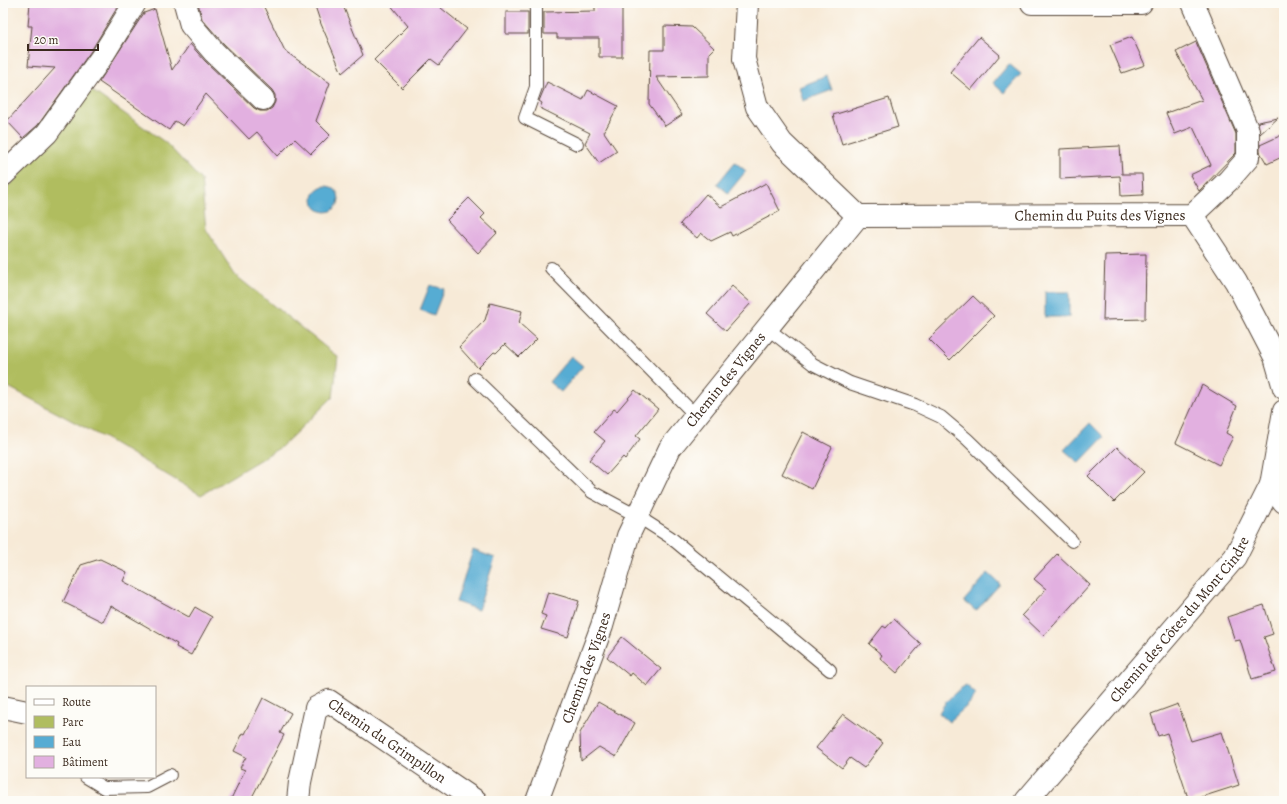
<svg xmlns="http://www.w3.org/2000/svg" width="1287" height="804" viewBox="0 0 1287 804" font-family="Alegreya,serif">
	<rect width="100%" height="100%" fill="#fdfcf7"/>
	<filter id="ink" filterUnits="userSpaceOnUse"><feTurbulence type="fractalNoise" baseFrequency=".025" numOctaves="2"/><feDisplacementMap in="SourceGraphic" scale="8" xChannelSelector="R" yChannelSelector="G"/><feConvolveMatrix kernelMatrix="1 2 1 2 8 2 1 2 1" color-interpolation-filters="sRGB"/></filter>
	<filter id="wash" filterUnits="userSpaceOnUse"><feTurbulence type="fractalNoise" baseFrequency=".012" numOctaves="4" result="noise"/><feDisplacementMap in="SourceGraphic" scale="16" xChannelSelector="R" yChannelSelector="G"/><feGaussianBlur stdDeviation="0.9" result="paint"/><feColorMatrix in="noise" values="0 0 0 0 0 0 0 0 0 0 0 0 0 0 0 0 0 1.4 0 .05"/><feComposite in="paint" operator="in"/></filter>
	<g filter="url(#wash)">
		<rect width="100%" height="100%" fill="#f7ead7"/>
		<!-- green -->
		<polygon fill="#b0bd5f" stroke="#76743e" points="87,87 166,143 201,180 206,229 235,275 338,357 333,397 281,447 201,495 108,440 3,384 3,191 17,178"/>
		<!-- water -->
		<g fill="#57acd3" stroke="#496b78">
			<polygon points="1009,64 1021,74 1004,93 993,83"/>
			<polygon points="827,76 832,90 803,101 799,87"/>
			<polygon points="735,162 746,171 728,193 717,184"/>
			<circle cx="326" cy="199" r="13"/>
			<polygon points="430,285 444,289 434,315 420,310"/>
			<rect x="1045" y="292" width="24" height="25"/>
			<polygon points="571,356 583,366 561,392 549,382"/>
			<polygon points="1090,423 1104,437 1079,463 1064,450"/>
			<polygon points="473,550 495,558 478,610 456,602"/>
			<polygon points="988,573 1000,584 976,611 964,601"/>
			<path d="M966 685 976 694 969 704 949 722 939 713C945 701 955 692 966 685Z"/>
		</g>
		<g id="blocks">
			<!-- building -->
			<g fill="#e2b0e0">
				<polygon points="30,3 120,3 91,51 38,125 23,138 7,121 55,68 28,66 32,26 28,26"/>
				<polygon points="198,3 262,3 285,51 330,83 316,121 330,135 311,154 295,139 278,156 257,132 249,139 206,94 183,126 175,121 169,130 99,82 144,13 155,9 172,70 190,44 205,61 254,108 260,111 267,111 272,108 275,102 275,95 272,90 223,43 202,19"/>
				<polygon points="314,3 342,3 363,55 342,73 321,24"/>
				<polygon points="389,3 441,3 441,8 467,29 439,65 431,59 402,88 374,60 408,26"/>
				<polygon points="595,3 622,3 622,57 599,57 599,38 557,38 557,34 544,34 544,12 595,11"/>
				<rect x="506" y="12" width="22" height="22"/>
				<polygon points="664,26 692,27 714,48 709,53 709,76 656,77 682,115 665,126 649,104 650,50 664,50"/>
				<polygon points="979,37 1000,55 971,90 950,72"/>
				<polygon points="1132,37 1145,65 1122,73 1110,45"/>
				<polygon points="1196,42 1236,134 1236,153 1199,191 1190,175 1211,165 1193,127 1175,134 1166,113 1202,100 1176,52"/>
				<polygon points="547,82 583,100 588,90 618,106 604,132 617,151 599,163 585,143 590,133 540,108 542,103 539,101"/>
				<polygon points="889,98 898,127 842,144 833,115"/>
				<polygon points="1278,118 1260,134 1258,122"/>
				<polygon points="1284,134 1284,156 1267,164 1260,152 1260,145"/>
				<polygon points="1120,146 1122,174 1142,174 1143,195 1121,196 1120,176 1060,179 1060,149"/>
				<polygon points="766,183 780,211 732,236 730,232 711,241 701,233 697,238 680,224 706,194 721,207"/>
				<polygon points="469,198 485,214 481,218 497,233 478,253 447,220"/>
				<polygon points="1146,254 1145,319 1103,320 1105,255"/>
				<polygon points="732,286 751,303 726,331 707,314"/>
				<polygon points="973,296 994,316 950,360 929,339"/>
				<polygon points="490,303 522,311 519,323 537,339 519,357 505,344 496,353 494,352 478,368 459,347 485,320"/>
				<polygon points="1202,385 1237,406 1226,433 1233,437 1219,465 1176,443"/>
				<polygon points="635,390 658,409 636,436 640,439 625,459 623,457 607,475 589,460 605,441 594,432 614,409 617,411"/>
				<polygon points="803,432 832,447 812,489 782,474"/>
				<polygon points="1117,447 1144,472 1114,502 1088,476"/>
				<polygon points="1057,554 1090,585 1044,636 1022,615 1046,589 1034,579"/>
				<polygon points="100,559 127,572 123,581 189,617 195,607 212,617 191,655 176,647 177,644 111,606 103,622 63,602 81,565"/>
				<polygon points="548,592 579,601 568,637 541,629 546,616 541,614"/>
				<polygon points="1264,605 1273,634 1264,637 1276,672 1252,679 1240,640 1235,641 1227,617"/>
				<polygon points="894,619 921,644 897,673 880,658 882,655 869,644 883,626 886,628"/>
				<polygon points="622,637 661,669 647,686 632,673 630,676 607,657"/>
				<polygon points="263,698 291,713 280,733 284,735 250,801 230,801 245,770 240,768 246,757 234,751 243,733 245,734"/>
				<polygon points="598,702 635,723 616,757 599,747 581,761 580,733"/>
				<polygon points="1178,704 1191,741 1222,732 1239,785 1189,801 1167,733 1158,736 1151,714"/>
				<polygon points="843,714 883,743 864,768 850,758 842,768 816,748"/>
			</g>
		</g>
	</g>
	<g filter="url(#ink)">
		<use href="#blocks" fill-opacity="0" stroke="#57473a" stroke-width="1"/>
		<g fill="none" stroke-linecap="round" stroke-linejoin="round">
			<defs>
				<g id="lane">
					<polyline points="536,3 536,87 525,118 577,144"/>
					<polyline points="551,268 696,416"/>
					<polyline points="767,328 813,364 850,383 915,405 941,417 967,439 1072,541"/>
					<polyline points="475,379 592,492 637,516 670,537 830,670"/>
					<polyline points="86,777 104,788 147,787 170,775"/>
				</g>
				<g id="street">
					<polyline points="185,3 191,25 214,52 263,99"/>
					<polyline points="747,3 744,59 757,107 782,143 858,216"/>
					<polyline points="1032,3 1141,3"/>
					<polyline points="3,175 47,133 101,58 135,3"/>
					<polyline points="1192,215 1236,282 1275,357 1284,388"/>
					<path id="s1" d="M858 216 1192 215 1228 181 1248 158V131L1193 3"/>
					<polyline points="1271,485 1284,502"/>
					<polyline points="3,707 27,712"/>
					<path id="s2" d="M298 801 300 782 316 708 329 701 476 801"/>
					<path id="s3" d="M537 801 602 626 628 536 670 448 858 216"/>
					<path id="s4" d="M1026 801 1235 557 1271 485 1284 411"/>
				</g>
			</defs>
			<!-- lane casing -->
			<use href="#lane" stroke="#57473a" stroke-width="14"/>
			<!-- street casing -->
			<use href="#street" stroke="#57473a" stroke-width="24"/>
			<!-- lane -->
			<use href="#lane" stroke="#fff" stroke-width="12"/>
			<!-- street -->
			<use href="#street" stroke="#fff" stroke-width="22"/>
		</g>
	</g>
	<g text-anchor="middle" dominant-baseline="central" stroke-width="4" stroke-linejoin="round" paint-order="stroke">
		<!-- street labels -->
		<g font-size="15" fill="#3b2a1e" stroke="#fdfcf7">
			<text stroke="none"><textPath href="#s1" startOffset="242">Chemin du Puits des Vignes</textPath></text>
			<text stroke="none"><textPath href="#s3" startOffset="466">Chemin des Vignes</textPath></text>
			<text stroke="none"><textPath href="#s4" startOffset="238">Chemin des Côtes du Mont Cindre</textPath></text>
			<text stroke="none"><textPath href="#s3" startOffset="142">Chemin des Vignes</textPath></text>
			<text stroke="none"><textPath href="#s2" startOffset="180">Chemin du Grimpillon</textPath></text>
		</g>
	</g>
	<!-- margin -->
	<rect width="1287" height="804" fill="none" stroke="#fdfcf7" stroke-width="16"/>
	<!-- legend -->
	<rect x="26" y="686" width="130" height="92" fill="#fdfcf7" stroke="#afa8a0"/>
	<rect x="34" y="699" width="20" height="6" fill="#ffffff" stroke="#afa8a0"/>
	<text x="62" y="706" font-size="12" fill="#3b2a1e">Route</text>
	<rect x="34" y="716" width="20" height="12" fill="#b0bd5f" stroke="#afa8a0"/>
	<text x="62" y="726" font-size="12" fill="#3b2a1e">Parc</text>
	<rect x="34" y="736" width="20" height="12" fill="#57acd3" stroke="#afa8a0"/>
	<text x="62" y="746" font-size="12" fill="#3b2a1e">Eau</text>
	<rect x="34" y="756" width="20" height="12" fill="#e2b0e0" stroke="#afa8a0"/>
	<text x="62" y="766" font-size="12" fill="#3b2a1e">Bâtiment</text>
	<!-- scale -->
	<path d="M28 44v6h70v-6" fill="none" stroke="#3b2a1e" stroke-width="2"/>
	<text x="34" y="44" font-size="12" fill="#3b2a1e" stroke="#fdfcf7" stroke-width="3" paint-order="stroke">20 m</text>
</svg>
